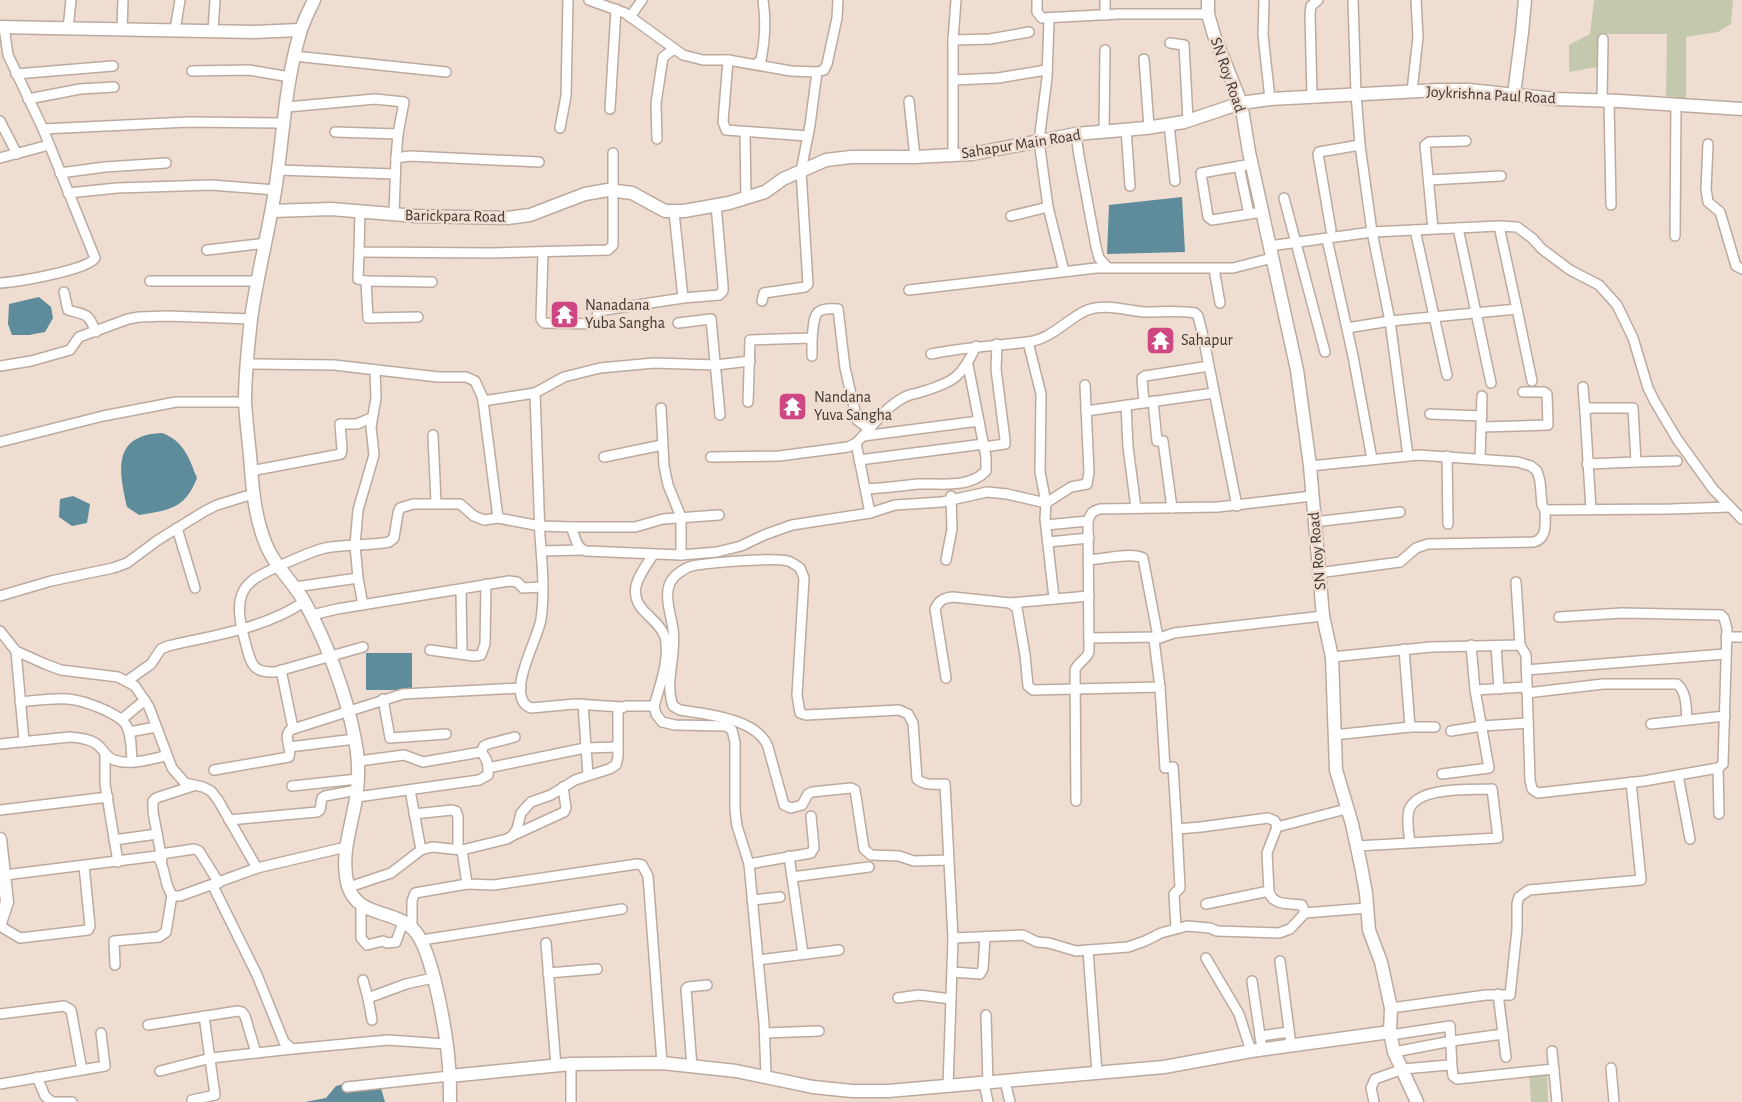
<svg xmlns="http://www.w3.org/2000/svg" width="1742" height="1102" viewBox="0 0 1742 1102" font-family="'Alegreya Sans',sans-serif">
	<rect width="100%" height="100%" fill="#f0ddd2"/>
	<!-- green -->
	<g fill="#c4c8ac">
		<polygon points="1594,0 1733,0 1731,24 1718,32 1686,37 1686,99 1666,96 1667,34 1602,34 1602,66 1569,72 1569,45 1590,34"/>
		<polygon points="1529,1072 1547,1072 1548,1102 1531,1102"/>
	</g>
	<!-- water -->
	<g fill="#5e8c9a">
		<polygon points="1182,197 1185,252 1107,254 1109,205"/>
		<polygon points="39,297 51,307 53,318 45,332 29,335 12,335 8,324 9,304"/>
		<path d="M162 433C184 441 189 458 197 478 185 509 169 510 139 515L127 507C118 469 113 435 162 433Z"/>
		<polygon points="73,496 90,504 87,523 72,526 59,517 60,499"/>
		<rect x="366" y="653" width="46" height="37"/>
		<polygon points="357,1080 379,1081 385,1102 305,1102 326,1098 336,1086"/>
	</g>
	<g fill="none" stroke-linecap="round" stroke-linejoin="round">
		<defs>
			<g id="minor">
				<polyline points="589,0 625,13 683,55 703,60 728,60 791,71 817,72 824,70 827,64 837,18 838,0"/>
				<polyline points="1037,0 1037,12 1042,18 1119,14 1208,14"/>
				<polyline points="1105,0 1105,15"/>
				<polyline points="1264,0 1263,35 1270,99"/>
				<polyline points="1353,0 1356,94 1360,145 1372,232 1390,321 1408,456"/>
				<polyline points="630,17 642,0"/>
				<polyline points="1049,19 1047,78 1039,141 1048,207 1064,271"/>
				<polyline points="68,29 71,0"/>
				<polyline points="122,30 123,0"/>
				<polyline points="175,30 180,0"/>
				<polyline points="213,31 215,0"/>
				<polyline points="953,40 990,39 1029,32"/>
				<polyline points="1170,43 1184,45 1188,120"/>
				<polyline points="294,56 446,72"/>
				<polyline points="1144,59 1149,127"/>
				<polyline points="728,60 723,122 726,130 808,136"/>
				<path d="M756 64 761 60C765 40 766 20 763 0"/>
				<polyline points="192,71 249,70 290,77"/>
				<polyline points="16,74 113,66"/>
				<polyline points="954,80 998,78 1046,70"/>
				<polyline points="1412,91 1418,37 1416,0"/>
				<polyline points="1312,96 1310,14 1311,6 1318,0"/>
				<polyline points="28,99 80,89 114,87"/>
				<polyline points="1602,100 1603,39"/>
				<polyline points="1609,100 1611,205"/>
				<polyline points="909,101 915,157"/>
				<polyline points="287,107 375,99 404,102 398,134 396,158"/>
				<polyline points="610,109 616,9"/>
				<polyline points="0,121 17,154"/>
				<polyline points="1169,124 1175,181"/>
				<polyline points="560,128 566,96 568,0"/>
				<polyline points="43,129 188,122 284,123"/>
				<polyline points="1126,129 1130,186"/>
				<polyline points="1104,131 1105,50"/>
				<polyline points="335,132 398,134"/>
				<polyline points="745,132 746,198"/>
				<polyline points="1076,134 1079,156 1096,247 1099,258 1107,267"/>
				<polyline points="657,139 656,103 663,57 674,49"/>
				<polyline points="1708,144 1706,189 1708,202 1720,212 1736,266 1742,269"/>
				<polyline points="953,155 953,40 956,0"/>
				<polyline points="0,158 49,145"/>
				<polyline points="1252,164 1201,173 1208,217 1212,220 1262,212"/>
				<polyline points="1239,166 1249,214"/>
				<polyline points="278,170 395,174"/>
				<polyline points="60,173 105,167 166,163"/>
				<polyline points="1429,180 1501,176"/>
				<polyline points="68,193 117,188 211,185 275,190"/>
				<polyline points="1284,198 1325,352"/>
				<polyline points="360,211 359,252 491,253 608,250 613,245 613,153"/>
				<polyline points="674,212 683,298"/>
				<polyline points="394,214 396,158 410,156 539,162"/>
				<polyline points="1011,216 1048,207"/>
				<polyline points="1458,228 1491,383"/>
				<polyline points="1433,229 1425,145 1429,142 1466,141"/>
				<polyline points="1331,230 1318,154 1319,152 1360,145"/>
				<polyline points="1415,230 1447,375"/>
				<polyline points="1675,236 1676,104"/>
				<polyline points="1327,239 1353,356 1372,459"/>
				<polyline points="1269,246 1372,232 1499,226 1517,227 1532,238 1542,249 1570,270 1599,285 1617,305 1633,338 1648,388 1655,402 1677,439 1713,489 1742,519"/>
				<polyline points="207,250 266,243"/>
				<polyline points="359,252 358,279 366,281 368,318 418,317"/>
				<polyline points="543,253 541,319 544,323 593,324 596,322 598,311 683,298 719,295 723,291 723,285 716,205"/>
				<polyline points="1214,269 1220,303"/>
				<polyline points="150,281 258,281"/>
				<polyline points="366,281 432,282"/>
				<path d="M0 283C17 282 88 270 95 258L43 129 8 55 4 27"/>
				<polyline points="909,290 1096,268 1233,268 1272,258"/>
				<path d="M64 292 68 310C87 315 88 313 96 332"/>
				<polyline points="762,301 764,293 805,287 808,284 801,171 810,125 817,72"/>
				<polyline points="1517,309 1532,381"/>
				<polyline points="678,323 711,319 720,415"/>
				<polyline points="1347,328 1390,321 1517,309 1499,226"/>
				<path d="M812 338C815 315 812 307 838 309L845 368 857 420 869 429"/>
				<polyline points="1028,342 1041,394 1040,472 1046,503 1045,519 1054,598"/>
				<path d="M931 354C964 347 996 346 1028 342 1051 339 1065 321 1085 311 1103 303 1125 310 1144 312 1161 312 1179 310 1195 313L1198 316 1203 336 1237 506"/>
				<polyline points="247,364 334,365 438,377 466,377 475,381 482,396 483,401 535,393 564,377 600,368 654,363 716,365 750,361"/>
				<polyline points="0,366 31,361 70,350 79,337 128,319 139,317 167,316 251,319"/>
				<polyline points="1583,387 1585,412"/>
				<path d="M535 393C537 441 538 488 540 536 542 563 545 592 541 619 539 638 503 697 531 708L575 704 622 707"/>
				<polyline points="483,401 498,518"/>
				<polyline points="1153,401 1157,441 1163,441 1172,508"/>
				<polyline points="748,402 750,340 812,338 812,356"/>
				<polyline points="1144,403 1142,378 1145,376 1209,366"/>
				<polyline points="1126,405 1128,447 1136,508"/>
				<polyline points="661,408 664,466 668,485 681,517 681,555"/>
				<polyline points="1086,411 1214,393"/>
				<polyline points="1430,414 1482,416"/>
				<polyline points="1482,427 1548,425 1547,394 1544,392 1523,392"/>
				<polyline points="433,435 436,503"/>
				<polyline points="863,436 979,421"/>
				<polyline points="0,442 103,416 176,402 245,402"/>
				<polyline points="984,447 1005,444 1005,440 996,369 997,344"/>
				<polyline points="1447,456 1448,524"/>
				<polyline points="604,457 662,445"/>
				<path d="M711 457 779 456 848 447 856 443C871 429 884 408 903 398 909 394 915 394 921 392 954 382 962 377 976 346"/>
				<polyline points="1480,458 1482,396"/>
				<polyline points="859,460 984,444"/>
				<polyline points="1636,462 1677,461"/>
				<polyline points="1587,464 1636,462 1633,408 1589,408 1585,412 1591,510"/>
				<polyline points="1310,466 1419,455 1518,462 1531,466 1537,471 1540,481 1542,505 1545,510 1671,509 1729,507"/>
				<polyline points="251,471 341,454 342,449 340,424 357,424 371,418"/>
				<path d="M866 489C883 488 901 486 918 484 941 483 968 489 986 471V457L968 365"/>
				<polyline points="870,513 895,505 942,502 987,492 1007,494 1046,503 1071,487 1087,484 1089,472 1085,385"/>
				<polyline points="1314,522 1400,512"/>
				<polyline points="1046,525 1088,521"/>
				<polyline points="571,527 635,527 663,519 719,515"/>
				<polyline points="177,528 195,588"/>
				<polyline points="1048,542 1089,538"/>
				<polyline points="542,551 582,550"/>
				<path d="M653 555C639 576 624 594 648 615 655 622 662 628 665 637 670 659 660 685 654 706L656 714 662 722 675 725 726 726 732 730 735 742V810L737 826 749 864 764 1023 766 1076"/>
				<polyline points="946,560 952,529 951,496"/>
				<path d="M1089 560C1102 559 1132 552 1143 558L1158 637"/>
				<path d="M1318 573 1400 562 1416 548 1428 544 1534 542C1548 538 1545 522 1545 510"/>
				<polyline points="1516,582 1520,645"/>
				<polyline points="295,587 358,578"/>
				<polyline points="461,590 462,654"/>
				<polyline points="0,596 51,581 113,568 127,563 158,540 205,511 217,505 253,494"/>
				<polyline points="1010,603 1089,596"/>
				<polyline points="363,605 358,578 355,545 358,510 374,455 371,427 376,398 375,370"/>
				<polyline points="312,615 337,609 509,581 517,582 523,588 542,587"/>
				<polyline points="0,631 16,651 45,664 61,670 118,677 135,686 149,707 172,768 185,783 203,787 211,791 218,800 257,868"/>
				<polyline points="1726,637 1742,637"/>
				<polyline points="1089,638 1159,637"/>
				<polyline points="1496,646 1499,689"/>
				<path d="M363 647 275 672C253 673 251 664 246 645 242 630 236 609 242 594 244 589 248 584 253 580 263 572 312 551 325 548 346 544 368 546 389 542L394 538 398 513 400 508 413 504H460L474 516 484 520 498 518 540 526 571 527C575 535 576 549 586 551L681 555 717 552 741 546 764 535 792 525 870 513 856 443"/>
				<polyline points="1404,649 1410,727"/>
				<polyline points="430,650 474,656 481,655 485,644 486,584"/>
				<polyline points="16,651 24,741"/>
				<polyline points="1332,657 1431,647 1520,645 1526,655 1530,780 1532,789 1538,793 1644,781 1718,768 1723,764 1727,629 1724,618 1721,615 1622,613 1559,617"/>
				<polyline points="281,670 293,728"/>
				<polyline points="1526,670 1725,654"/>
				<path d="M946 678 935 609C939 600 944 598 953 597L1010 603 1017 608 1025 655 1028 686 1033 690 1160 687"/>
				<path d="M127 681 151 664 161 649 168 646C215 635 263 629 304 602"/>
				<polyline points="1475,690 1527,687"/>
				<path d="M1527 693 1603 684H1677C1687 692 1686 708 1687 720"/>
				<polyline points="383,699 390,738 446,734"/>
				<path d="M20 702C59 698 70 694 107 711 114 715 122 718 126 725 132 735 131 750 132 762"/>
				<polyline points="583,704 588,775"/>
				<polyline points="122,719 145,700"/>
				<polyline points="1651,724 1725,716"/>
				<polyline points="1451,731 1482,726 1528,723"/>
				<polyline points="129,732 156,727"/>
				<polyline points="1334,735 1410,727 1435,727"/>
				<path d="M0 744 70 737C80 738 93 739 100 747 105 753 107 757 114 760 130 766 150 759 166 756"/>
				<polyline points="289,747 355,739"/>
				<polyline points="481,752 484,746 488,744 515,737"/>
				<polyline points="105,755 105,784 118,862"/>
				<polyline points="488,768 585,748 618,747"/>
				<polyline points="1718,768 1719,814"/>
				<path d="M214 770 289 757C292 747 283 738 290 730L403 694 521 688"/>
				<polyline points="1442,774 1489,768 1475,690 1471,645"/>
				<polyline points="1678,775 1690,839"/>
				<polyline points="292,786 358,779"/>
				<polyline points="410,790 421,850"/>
				<path d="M357 797 479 780 488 775C489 766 487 758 481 752L423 762 404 755 359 761"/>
				<path d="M1076 801 1075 670C1078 662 1086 660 1089 652L1088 521C1091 513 1092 511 1100 509L1218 507 1312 496"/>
				<polyline points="0,810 108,797"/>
				<polyline points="414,814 452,810 456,811 458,817 458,848"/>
				<polyline points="229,820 317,812 320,810 322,798 325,796 357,790"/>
				<polyline points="1277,827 1346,809"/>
				<polyline points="514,835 564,812 566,808 563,787"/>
				<polyline points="114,840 157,834"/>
				<path d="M1357 846 1498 838 1492 789C1471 790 1417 786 1409 810 1406 821 1409 833 1410 843"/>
				<polyline points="462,850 467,884 494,885 637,864 642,865 648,876 662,1063"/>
				<polyline points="161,854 194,849 199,851 219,883"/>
				<polyline points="789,856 803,954"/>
				<polyline points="162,860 153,812 153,801 156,798 193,786"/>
				<polyline points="749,864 811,853 814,848 811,816"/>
				<path d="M5 875 157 856C167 868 163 885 173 896H180L257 868 346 847"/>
				<polyline points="792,877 869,867"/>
				<polyline points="213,886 257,975 284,1042 292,1049 388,1040 446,1044"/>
				<polyline points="349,887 391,873 421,850 432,847 462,850 507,839 512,836 517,829 521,813 531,802 551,795 575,780 609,769 616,765 618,757 618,710 626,706 654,706"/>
				<path d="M1269 891C1272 906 1289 903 1302 905L1305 913"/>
				<polyline points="752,900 780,897"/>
				<polyline points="1206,904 1269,891 1267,853 1277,827 1275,821 1268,818 1201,827 1177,829 1173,767 1165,768 1160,687 1154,640 1174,633 1323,616"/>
				<polyline points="361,905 361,938 367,945 383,941 387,943 396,942 403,922"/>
				<polyline points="0,926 20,938 88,930 90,926 84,866"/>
				<polyline points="412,927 412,901 415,893 467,884"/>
				<polyline points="1176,929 1174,894 1180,888 1177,829"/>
				<polyline points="953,938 1023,935 1037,942 1049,943 1076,951 1128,947 1145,941 1161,933 1187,926 1210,928 1217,931 1279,933 1290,929 1305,913 1367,908"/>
				<polyline points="422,940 622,909"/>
				<polyline points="546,943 556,1066"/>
				<polyline points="1088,950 1097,1073"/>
				<polyline points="1206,958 1239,1014 1251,1051"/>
				<polyline points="758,960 839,950"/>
				<polyline points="1280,961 1291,1045"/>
				<polyline points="115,965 114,941 159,937 166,932 172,895"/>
				<polyline points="952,972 980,974 983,969 985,937"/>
				<polyline points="548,973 597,969"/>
				<polyline points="363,980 368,998 406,984 433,978"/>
				<polyline points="1252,981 1262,1049"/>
				<polyline points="1498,994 1506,1057"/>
				<polyline points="368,998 372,1020"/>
				<polyline points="898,998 919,995 951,999"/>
				<polyline points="1391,1008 1486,995 1510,995 1517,930 1517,904 1519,897 1529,890 1641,880 1631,782"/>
				<polyline points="0,1014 64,1006 71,1010 82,1070"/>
				<polyline points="986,1015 988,1083"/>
				<polyline points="148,1025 238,1011 242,1012 245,1016 256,1053"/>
				<polyline points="765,1033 819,1031"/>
				<polyline points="1391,1035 1450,1026 1452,1068"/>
				<polyline points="1260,1036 1289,1032"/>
				<polyline points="1552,1051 1557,1102"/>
				<polyline points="1394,1052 1452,1041 1503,1034"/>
				<polyline points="692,1067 686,989 688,987 707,985"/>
				<polyline points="1611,1068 1614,1102"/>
				<polyline points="160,1071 211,1058 292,1049"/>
				<polyline points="37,1077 45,1096 52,1102"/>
				<polyline points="1005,1081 1010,1102"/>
				<polyline points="984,1083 988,1102"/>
				<polyline points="0,1084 105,1066 101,1033"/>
				<polyline points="347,1087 450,1076"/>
				<path d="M948 1087 953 938 945 784C935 784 925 786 917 779L913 723 908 714 899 710 806 715 800 713 797 695 804 578 800 568C797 566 792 562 788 561 776 557 706 563 692 566 684 568 673 576 670 583 664 596 671 615 673 629 677 655 664 681 673 706L680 710C707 714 758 719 768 747L784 805 791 808 802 805 808 794 812 792 851 788 855 790 864 849 871 855 899 856 914 861 949 860"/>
				<polyline points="54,1102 72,1102"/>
				<polyline points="192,1102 192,1100 215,1095 204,1016"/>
				<polyline points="571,1102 571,1064"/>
				<polyline points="1374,1102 1371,1088 1375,1079 1403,1069 1449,1065 1452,1068 1453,1076 1457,1079 1554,1069"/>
			</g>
			<g id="tertiary">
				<path d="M314 0C309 11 303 22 300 33 285 83 283 139 275 191 268 234 257 276 251 319 248 346 245 374 245 402 246 419 248 437 250 455 252 484 254 514 265 542 273 564 292 581 304 601 326 640 347 696 355 740 359 759 359 779 356 799 351 828 340 856 348 886 358 918 395 909 414 930 433 950 447 1037 449 1066 450 1078 450 1090 450 1102"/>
				<polyline points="1208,0 1208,14 1214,35 1241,103 1249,152 1297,370 1310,466 1323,616 1332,657 1336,770 1352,824 1361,866 1366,893 1369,930 1381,962 1391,1008 1390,1032 1394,1052 1417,1102"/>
				<polyline points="0,27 254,32 300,30"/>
				<polyline points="1514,94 1522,32 1525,0"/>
				<polyline points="272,211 331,209 416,216 507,218 530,215 585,194 608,190 632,193 665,211 684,211 729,203 765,192 783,179 826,160 851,157 915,157 972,154 1076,134 1146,128 1184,122 1241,103 1270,99 1439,90 1469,90 1555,99 1619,101 1742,109"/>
				<polyline points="0,839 7,902 0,923"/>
				<polyline points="450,1076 571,1064 662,1063 736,1071 813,1087 852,1091 888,1091 1164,1067 1251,1051 1390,1032"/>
			</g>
		</defs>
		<!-- minor casing -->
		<use href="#minor" stroke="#bcaa9e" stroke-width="12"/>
		<!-- tertiary casing -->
		<use href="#tertiary" stroke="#bcaa9e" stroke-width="15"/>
		<!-- minor -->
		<use href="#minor" stroke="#fff" stroke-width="9"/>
		<!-- tertiary -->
		<use href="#tertiary" stroke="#fff" stroke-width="12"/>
	</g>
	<!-- icons -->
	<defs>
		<symbol id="temple-square" viewBox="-11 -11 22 22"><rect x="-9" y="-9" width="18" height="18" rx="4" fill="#ce4682" stroke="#f0ddd2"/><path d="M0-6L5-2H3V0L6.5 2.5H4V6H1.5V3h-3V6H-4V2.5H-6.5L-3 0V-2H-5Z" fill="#fff"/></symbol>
	</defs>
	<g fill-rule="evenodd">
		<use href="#temple-square" x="548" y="298" width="33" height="33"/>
		<use href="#temple-square" x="1144" y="324" width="33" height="33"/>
		<use href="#temple-square" x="776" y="390" width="33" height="33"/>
	</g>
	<g text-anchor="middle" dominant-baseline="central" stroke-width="5" stroke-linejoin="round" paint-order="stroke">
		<!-- street labels -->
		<g font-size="16" fill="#3e3732" stroke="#f0ddd2">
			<text transform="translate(1228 75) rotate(71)">SN Roy Road</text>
			<text transform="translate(1491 95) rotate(3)">Joykrishna Paul Road</text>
			<text transform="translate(1021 144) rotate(-9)">Sahapur Main Road</text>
			<text transform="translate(455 216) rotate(1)">Barickpara Road</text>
			<text transform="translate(1317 551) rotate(-95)">SN Roy Road</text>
		</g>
		<!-- poi labels -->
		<g font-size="16" fill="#3e3732" stroke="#f0ddd2" text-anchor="start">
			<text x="585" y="305">Nanadana<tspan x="585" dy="18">Yuba Sangha</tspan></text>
			<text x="1181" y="340">Sahapur</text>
			<text x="814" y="397">Nandana<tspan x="814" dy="18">Yuva Sangha</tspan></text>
		</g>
	</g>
</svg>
